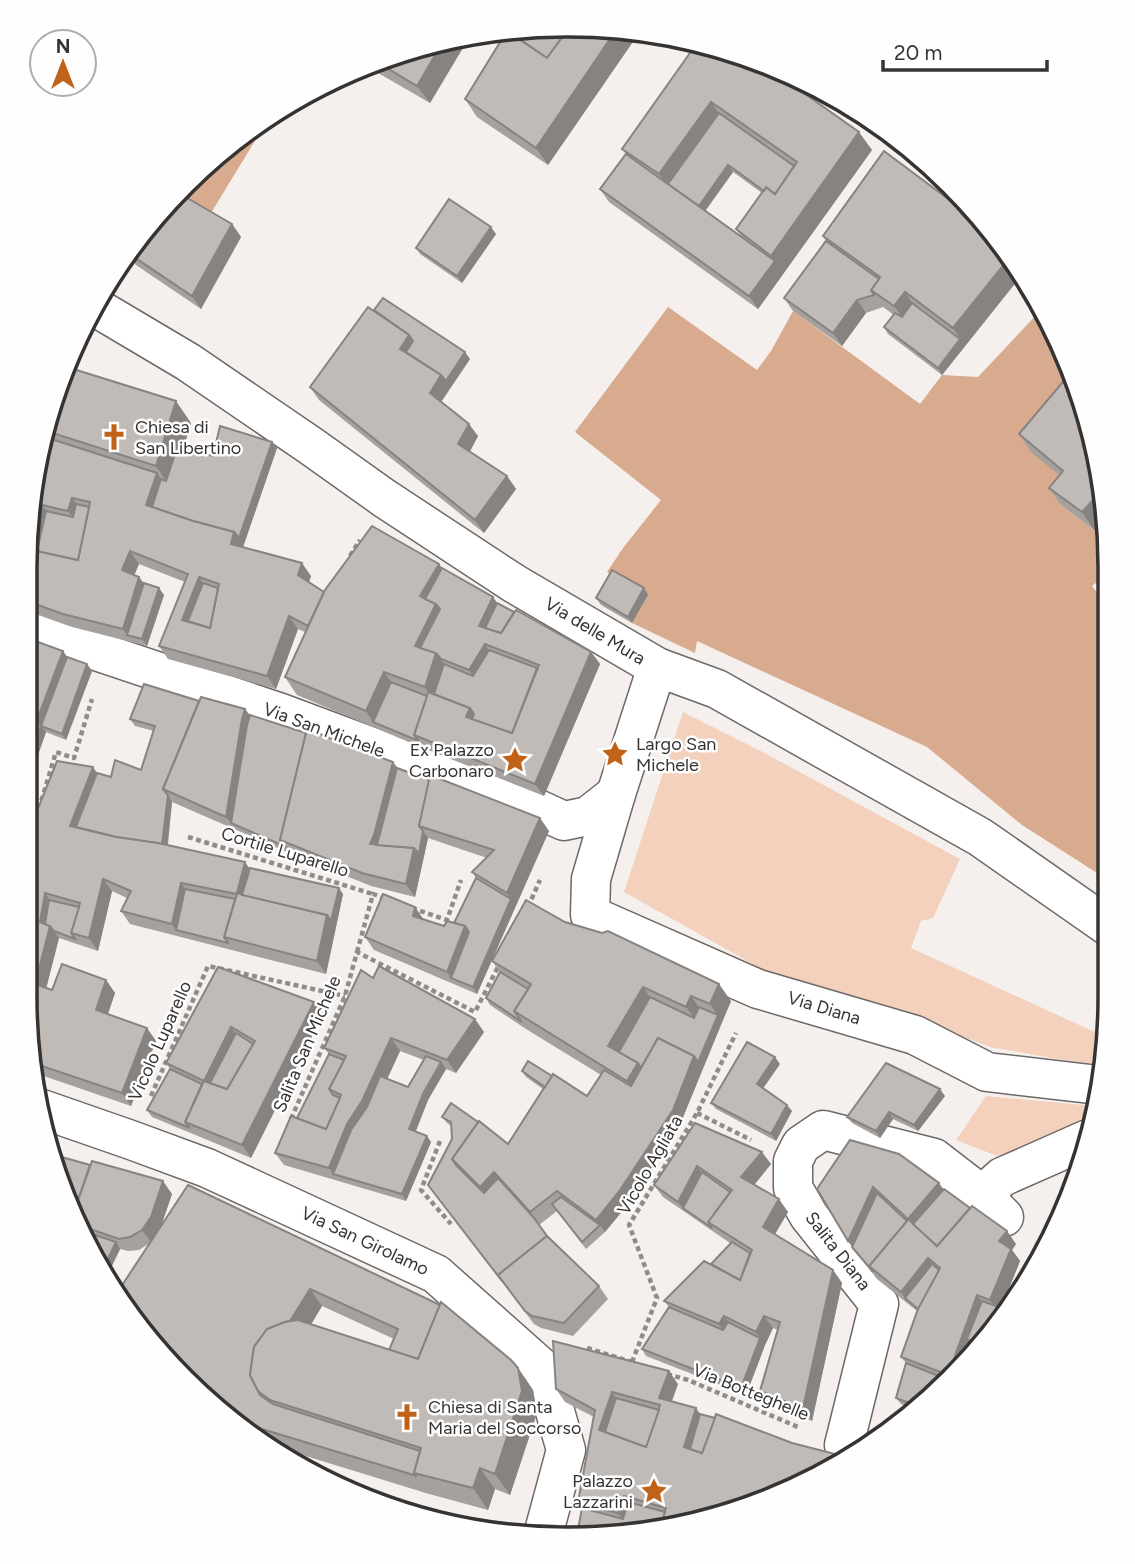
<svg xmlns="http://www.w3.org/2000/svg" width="1135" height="1564" viewBox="0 0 1135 1564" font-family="Figtree,sans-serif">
	<rect width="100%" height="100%" fill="#f5f0ed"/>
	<!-- green -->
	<g fill="#f3d1bd">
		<polygon points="683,712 759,750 960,859 933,918 921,921 911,948 1108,1038 1103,1065 1057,1059 990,1047 940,1028 787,983 624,892"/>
		<polygon points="986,1096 1095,1106 1093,1112 1034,1146 997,1156 956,1140"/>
	</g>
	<!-- forest -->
	<g fill="#d8aa8e">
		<polygon points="270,116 208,218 178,200 237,137"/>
		<polygon points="668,307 757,370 771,351 793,311 920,404 942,375 978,377 1041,310 1069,359 1079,396 1075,489 1061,505 1094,530 1106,517 1106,575 1092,586 1106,604 1108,880 1022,825 927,747 697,641 695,653 632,623 648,595 607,572 623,548 661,500 575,432"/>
	</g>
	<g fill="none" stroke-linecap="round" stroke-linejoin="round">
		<defs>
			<g id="minor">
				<polyline points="97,308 188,362 311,446 384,498 515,584 657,667 717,689 980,837 1109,927"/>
				<polyline points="25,627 281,713 538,809 564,821 588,816 616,794"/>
				<polyline points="657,667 616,794 591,879 590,915 758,989 915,1035 987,1072 1099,1085"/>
				<polyline points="39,1108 131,1140 207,1168 436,1274 543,1369 566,1450 543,1535"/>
				<polyline points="982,1195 1002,1177 1088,1139"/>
				<polyline points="844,1445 879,1304 809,1216 793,1188 793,1161 801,1145 823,1130 934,1158 982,1195 1004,1217"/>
			</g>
		</defs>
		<!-- minor casing -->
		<use href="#minor" stroke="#6e6966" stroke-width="41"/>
		<!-- path -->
		<g stroke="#8f8c8a" stroke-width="4.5" stroke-dasharray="5 3.5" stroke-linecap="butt">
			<polyline points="350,556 360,540"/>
			<polyline points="25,808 38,812 56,752 74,758 92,699"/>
			<polyline points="188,837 373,894"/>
			<polyline points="528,907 540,880"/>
			<polyline points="412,908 447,920 461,880"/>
			<polyline points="357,952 373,894 387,899"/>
			<polyline points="151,1096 208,966 345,996"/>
			<polyline points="697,1113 751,1140"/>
			<polyline points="291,1119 345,996 357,952 475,1012 499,965"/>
			<polyline points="440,1141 421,1190 451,1224"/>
			<polyline points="587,1348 632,1362"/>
			<polyline points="632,1362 657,1298 629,1225 697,1113 736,1033"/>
			<polyline points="667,1374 688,1380 798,1427"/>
		</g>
		<!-- minor -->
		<use href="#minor" stroke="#fff" stroke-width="38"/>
	</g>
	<!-- wall -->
	<g fill="#a6a19e" fill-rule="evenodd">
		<polygon points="532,26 641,30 548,165 477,117 465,99 518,38"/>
		<polygon points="470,36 430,103 366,66 427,43"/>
		<path d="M697 43 872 150 758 309 609 202 600 189 626 154 622 149ZM733 172 762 193 736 229 742 237 705 211Z"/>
		<polygon points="232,224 241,237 201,309 136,265 128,253"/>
		<polygon points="496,234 462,283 420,254 416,248"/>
		<polygon points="823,236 998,237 1021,276 942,375 888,334 884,327 894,315 883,307 866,313 842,346 793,311 784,298 826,241"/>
		<polygon points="374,310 470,359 441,402 478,436 470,451 507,476 516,489 484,533 319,400 310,387"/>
		<polygon points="191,423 184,447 213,456 277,448 243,547 311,576 309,582 324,592 439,564 442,568 493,597 497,603 591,652 600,664 544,796 423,748 297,695 285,677 305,632 298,629 276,689 168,659 159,646 185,582 139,564 134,575 144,583 164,595 147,646 72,627 24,610 24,567 45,448 40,447 43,427"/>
		<polygon points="1019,434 1106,496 1106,517 1094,530 1061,505 1049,488 1059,475 1031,452"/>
		<polygon points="644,588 648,595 632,623 601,605 596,598"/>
		<polygon points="24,637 63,651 67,657 87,664 92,671 66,740 46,732 25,792"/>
		<polygon points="199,701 245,709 250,715 393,762 397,768 549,831 477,994 374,950 365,937 424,920 444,926 454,923 476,878 472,872 487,858 428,838 415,897 371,886 289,853 172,802 168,845 343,894 326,974 130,924 121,911 127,898 112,891 98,951 59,938 46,988 52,990 106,980 115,993 108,1014 156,1041 131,1106 35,1073 24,997 35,816 97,773 111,777 141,770 154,731 135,726 130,719"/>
		<polygon points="565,922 731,1001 681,1122 629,1203 605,1232 586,1249 557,1211 539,1225 547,1236 599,1286 608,1299 573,1336 541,1328 534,1324 428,1185 452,1139 451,1126 447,1123 442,1117 508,1144 543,1089 526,1077 522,1071 552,1076 587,1096 601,1075 526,1029 490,1005 486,998 500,972 492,961"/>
		<polygon points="218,967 314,1002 323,1014 251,1158 152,1117 147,1110 170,1069 166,1063"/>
		<path d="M373 978 484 1032 456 1073 446 1069 428 1100 415 1132 431 1142 406 1201 284 1165 275 1153 297 1118 329 1054 324 1048ZM400 1051 424 1060 408 1087 387 1079Z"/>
		<polygon points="780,1064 763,1088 792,1111 776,1141 716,1109 711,1103"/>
		<polygon points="945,1096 918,1131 893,1119 880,1138 852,1123 847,1117"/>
		<polygon points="695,1123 771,1164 754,1185 788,1212 775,1234 833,1270 842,1283 812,1421 768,1403 760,1391 778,1330 773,1328 765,1345 746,1395 646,1356 642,1349 669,1307 664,1301 711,1264 730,1243 663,1197 654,1185"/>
		<path d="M51 1154 172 1194 161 1226 518 1368 533 1390 537 1413 510 1495 495 1489 488 1510 429 1494 270 1445 210 1405 150 1243 139 1250 128 1251 120 1249 107 1276 106 1275ZM322 1306 394 1339 389 1350 311 1324Z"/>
		<polygon points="817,1189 944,1189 1016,1244 1012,1250 1020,1261 1001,1308 1007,1310 979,1350 972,1346 965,1364 916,1410 901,1404 896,1398 906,1363 901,1357 917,1311 877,1279 848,1241"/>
		<polygon points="678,1384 672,1401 700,1414 792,1443 847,1457 775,1498 638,1535 582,1508 578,1502 594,1417 565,1402 556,1389"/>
	</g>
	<!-- shaded-wall -->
	<g fill="#878381">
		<polygon points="540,26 557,27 552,43"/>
		<polygon points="624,29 641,30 548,165 536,148 614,33"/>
		<polygon points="470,36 430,103 417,86 444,40"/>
		<polygon points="711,102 724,120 671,192 659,174"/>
		<polygon points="859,132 872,150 758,309 749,296 775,261 771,256"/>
		<polygon points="728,165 733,172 703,214 698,207"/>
		<polygon points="232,224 241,237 201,309 192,296"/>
		<polygon points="491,227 496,234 462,283 457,276"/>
		<polygon points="1010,257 1021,276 942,375 938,368 960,339 953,328"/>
		<polygon points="905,292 917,310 907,324 894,306"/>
		<polygon points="857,300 866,313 842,346 833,333"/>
		<polygon points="409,335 418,348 404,355 400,349"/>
		<polygon points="465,352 470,359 439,405 430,393 441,375"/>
		<polygon points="176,401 191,423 171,488 156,466"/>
		<polygon points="469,424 478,436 467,457 458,444"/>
		<polygon points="272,442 277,448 240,556 231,544 234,532"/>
		<polygon points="157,473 166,486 150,511 146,505"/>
		<polygon points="507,476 516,489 484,533 475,520"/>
		<polygon points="1104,488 1106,496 1106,517 1094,530 1082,512"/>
		<polygon points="72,498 81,511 77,523 68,511"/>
		<polygon points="42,505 51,518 36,556 32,550"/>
		<polygon points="130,551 139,564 131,583 122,570"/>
		<polygon points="302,563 311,576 307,587 298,575"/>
		<polygon points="439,564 451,581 449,621 431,656 415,646 420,596"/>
		<polygon points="139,577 148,589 127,635 123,629"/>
		<polygon points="199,577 207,589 187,626 182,620"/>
		<polygon points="159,588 164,595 147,646 142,639"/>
		<polygon points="644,588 648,595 632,623 628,617"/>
		<polygon points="493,597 501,609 490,634 479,626"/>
		<polygon points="289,616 298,629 276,689 267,676"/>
		<polygon points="485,644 493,657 478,683 469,670"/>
		<polygon points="63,651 71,663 41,726 37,720"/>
		<polygon points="591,652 600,664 544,796 535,784"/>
		<polygon points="436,653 449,671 432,698 425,687"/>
		<polygon points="87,664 92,671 66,740 62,734"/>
		<polygon points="384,672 396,689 373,722 366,711"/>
		<polygon points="470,708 479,720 466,717"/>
		<polygon points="245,709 254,722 231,823 226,817 242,719"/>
		<polygon points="41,726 46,732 25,792 24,772"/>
		<polygon points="393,762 402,774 383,848 370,844"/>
		<polygon points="93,767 102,780 74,832 70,826"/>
		<polygon points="168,795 172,802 166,856 162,849"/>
		<polygon points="540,818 549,831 477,994 473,987 511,899 507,893"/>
		<polygon points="423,831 428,838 415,897 406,884 414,848"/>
		<polygon points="245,862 254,875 241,899 237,893"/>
		<polygon points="103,879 112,891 98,951 89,938"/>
		<polygon points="181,883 190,896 176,930 172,924"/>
		<polygon points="339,888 343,894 326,974 317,961 327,915"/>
		<polygon points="45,893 54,906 50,926 59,938 44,997 35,984 40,922"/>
		<polygon points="415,907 424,920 413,916"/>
		<polygon points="465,926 474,939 451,978 447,972"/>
		<polygon points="106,980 115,993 105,1022 96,1010"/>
		<polygon points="719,984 731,1001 722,1022 710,1004"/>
		<polygon points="643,987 655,1004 622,1061 608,1046"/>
		<polygon points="691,996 703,1013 698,1024 686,1007"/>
		<polygon points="314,1002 323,1014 251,1158 242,1145"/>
		<polygon points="718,1015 722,1022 681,1122 629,1203 605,1232 596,1220"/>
		<polygon points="475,1019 484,1032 456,1073 447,1060"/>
		<polygon points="231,1027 240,1040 208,1087 204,1081"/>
		<polygon points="147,1028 156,1041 131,1106 122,1093"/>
		<polygon points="391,1038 400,1051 371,1114 333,1174 329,1168 347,1124"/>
		<polygon points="775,1057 780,1064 762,1090 757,1084"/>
		<polygon points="441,1062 446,1069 428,1100 414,1136 409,1129 423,1094"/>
		<polygon points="638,1063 645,1073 640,1098 627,1081"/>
		<polygon points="940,1089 945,1096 918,1131 914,1125"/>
		<polygon points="787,1105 792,1111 776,1141 771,1134"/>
		<polygon points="889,1112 893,1119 880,1138 876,1131"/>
		<polygon points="427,1136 431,1142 406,1201 402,1194"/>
		<polygon points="762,1152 771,1164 750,1190 741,1177"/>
		<polygon points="697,1166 706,1179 683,1208 678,1202"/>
		<polygon points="494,1172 503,1185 489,1200 480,1187"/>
		<polygon points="163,1181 172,1194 160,1229 151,1242 142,1230"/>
		<polygon points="939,1183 948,1196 912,1226 908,1219"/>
		<polygon points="873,1187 882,1200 857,1253 848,1241"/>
		<polygon points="779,1199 788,1212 772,1239 763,1227"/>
		<polygon points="1007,1231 1016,1244 1012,1250 1020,1261 999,1313 990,1300 999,1241"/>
		<polygon points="116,1242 120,1249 107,1276 103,1269"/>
		<polygon points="928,1258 937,1271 905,1298 901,1292"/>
		<polygon points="833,1270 842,1283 812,1421 803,1408"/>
		<polygon points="310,1289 322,1306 300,1343 287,1325"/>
		<polygon points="977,1295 986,1307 967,1339 972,1346 965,1364 950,1379 948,1375"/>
		<polygon points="724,1316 733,1328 727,1337 719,1324"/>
		<polygon points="764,1316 773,1328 765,1345 746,1395 741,1388 760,1338 756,1332"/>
		<polygon points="518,1368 533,1390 537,1413 510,1495 495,1474"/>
		<polygon points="669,1371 678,1384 668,1411 659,1398"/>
		<polygon points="612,1392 621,1404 604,1436 599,1430"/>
		<polygon points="696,1408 705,1421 688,1453 684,1447"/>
		<polygon points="480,1468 495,1489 488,1510 473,1488"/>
		<polygon points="624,1496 632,1509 627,1526 618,1513"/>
	</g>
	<!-- building -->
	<g fill="#c1bbb8" stroke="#878381" stroke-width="2" fill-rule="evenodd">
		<polygon points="532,26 547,36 554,26 559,27 566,32 547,58 518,38 525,27"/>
		<polygon points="567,27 607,28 614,33 536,148 465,99 507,31 547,58 569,28"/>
		<polygon points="607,28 624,29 618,38 614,33"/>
		<polygon points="444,40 417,86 377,62 427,43"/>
		<polygon points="697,43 742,53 757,60 859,132 771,256 736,229 766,187 775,194 797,162 711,102 659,174 622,149"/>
		<polygon points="719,113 794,166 775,194 766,187 764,191 728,165 699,206 668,184"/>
		<polygon points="884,151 995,234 1010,257 953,328 905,292 894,306 871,290 880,277 823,236"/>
		<polygon points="626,154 775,261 749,296 600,189"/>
		<polygon points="182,195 232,224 192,296 128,253"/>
		<polygon points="449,199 491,227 457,276 416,248"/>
		<polygon points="826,241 879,279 871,290 874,295 857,300 833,333 784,298"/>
		<polygon points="383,298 465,352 446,381 441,375 406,352 413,341 409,335 374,310"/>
		<polygon points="912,303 960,339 938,368 884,327 895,313 902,317"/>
		<polygon points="368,307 409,335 400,349 441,375 430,393 469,424 458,444 507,476 475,520 310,387"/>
		<polygon points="70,368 176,401 156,466 43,430"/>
		<polygon points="1072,371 1104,488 1082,512 1049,488 1063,471 1019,434"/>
		<polygon points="220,426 272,442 239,538 234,532 193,521 152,507 161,479 166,481 178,445 213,456"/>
		<path d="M48 438 157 473 146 505 193 521 234 532 231 544 302 563 298 575 324 592 308 626 289 616 267 676 159 646 188 574 130 551 122 570 139 577 123 629 63 614 24 600V567L36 477ZM72 498 90 502 78 560 32 550 42 505 68 511ZM199 577 219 584 210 628 182 620Z"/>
		<polygon points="76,504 89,507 78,560 37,551 46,511 73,517"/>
		<polygon points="372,526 439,564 420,596 436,604 415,646 436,653 425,687 384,672 366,711 285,677 325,590"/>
		<polygon points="442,568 493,597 479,626 501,633 516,610 591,652 535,784 414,735 428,692 470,708 466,717 512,733 539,665 485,644 469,670 441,659 436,653 420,648 440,609 436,604 425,599"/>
		<polygon points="612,570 644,588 628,617 596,598"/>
		<polygon points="144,583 159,588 142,639 127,635"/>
		<polygon points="203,583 218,588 210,628 188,621"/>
		<polygon points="497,603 514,612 501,633 485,628"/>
		<polygon points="24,637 63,651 37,720 24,715"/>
		<polygon points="489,650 537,668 512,733 472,719 474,714 470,708 434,694 444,664 473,676"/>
		<polygon points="67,657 87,664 62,734 41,726"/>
		<polygon points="391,682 427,696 414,735 419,741 373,722"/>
		<polygon points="144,684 199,701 163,789 168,795 162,844 116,837 76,827 97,773 111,777 115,760 141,770 155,726 130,719"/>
		<polygon points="201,697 245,709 242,719 226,817 163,789"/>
		<polygon points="250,715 306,733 280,840 284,846 231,823 247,725"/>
		<polygon points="24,719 41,726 24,772"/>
		<polygon points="307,729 393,762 374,835 370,844 414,848 406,884 362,873 280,840"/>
		<polygon points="57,761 93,767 70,826 116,837 158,843 245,862 237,893 327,915 317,961 224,937 237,894 181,883 172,924 121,911 131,891 103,879 89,938 71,933 80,903 45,893 40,922 50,926 35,984 52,990 62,964 106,980 96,1010 147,1028 122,1093 33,1063 24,997 24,811 35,816"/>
		<polygon points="397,768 430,780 419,826 423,831 419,854 414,848 377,845"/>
		<polygon points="430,775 540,818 507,893 472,872 494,850 419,826"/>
		<polygon points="250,868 339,888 331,921 327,915 242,895"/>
		<polygon points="476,878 511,899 473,987 451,978 469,932 465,926 454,923"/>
		<polygon points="185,889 235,899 224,937 228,943 176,930"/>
		<polygon points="383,894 415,907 413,916 444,926 447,921 465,926 447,972 365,937"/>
		<polygon points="49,900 79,907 71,933 75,939 54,931 50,926 45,924"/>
		<polygon points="526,900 565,922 602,933 608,931 719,984 710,1004 691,996 686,1007 643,987 608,1046 638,1063 627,1081 514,1011 531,984 492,961"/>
		<polygon points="379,966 475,1019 447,1060 391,1038 362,1101 347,1124 329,1168 275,1153 291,1116 326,1129 341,1095 329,1089 346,1056 324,1048 361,970 373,978"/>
		<polygon points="218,967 314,1002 242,1145 185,1122 204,1081 227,1089 255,1041 231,1027 204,1081 166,1063"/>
		<polygon points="500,972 528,989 514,1011 522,1022 486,998"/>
		<polygon points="650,997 694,1018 699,1007 718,1015 698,1062 694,1056 658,1038 641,1068 638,1063 619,1052"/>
		<polygon points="236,1033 253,1044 227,1089 210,1083"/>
		<polygon points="658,1038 694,1056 673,1110 620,1190 596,1220 557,1191 530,1212 494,1172 480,1187 452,1159 479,1121 508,1144 553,1074 587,1096 604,1070 631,1086"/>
		<polygon points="747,1042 775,1057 757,1084 787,1105 771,1134 711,1103"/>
		<polygon points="329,1054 344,1060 329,1089 333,1095 340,1098 326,1129 297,1118"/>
		<polygon points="426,1056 441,1062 423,1094 409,1129 427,1136 402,1194 333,1174 351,1130 367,1107 380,1076 408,1087"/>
		<polygon points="528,1061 552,1076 545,1087 522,1071"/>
		<polygon points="886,1063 940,1089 914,1125 889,1112 876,1131 847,1117"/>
		<polygon points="170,1069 202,1084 185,1122 190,1128 147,1110"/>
		<polygon points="451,1103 478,1122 452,1159 456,1165 484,1193 498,1178 534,1218 547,1236 498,1275 502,1281 428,1185 452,1139 451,1122 442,1117"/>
		<polygon points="695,1123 762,1152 741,1177 779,1199 763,1227 833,1270 803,1408 760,1391 780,1322 764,1316 756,1332 724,1316 719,1324 664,1301 704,1261 740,1280 752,1250 708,1222 732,1190 697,1166 678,1202 654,1185"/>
		<polygon points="850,1140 899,1154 939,1183 908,1219 937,1246 972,1206 1007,1231 999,1241 1011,1249 990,1300 977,1295 948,1375 901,1357 919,1306 940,1268 928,1258 901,1292 869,1266 908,1219 873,1187 848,1241 817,1189"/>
		<polygon points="51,1154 90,1165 75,1209"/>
		<polygon points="92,1161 163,1181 151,1217 142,1230 130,1237 119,1239 84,1227 75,1209"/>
		<polygon points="702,1172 730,1192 708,1222 712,1228 683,1208"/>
		<polygon points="188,1185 440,1305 418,1359 389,1350 398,1329 310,1289 290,1321 285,1322 267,1329 254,1347 250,1375 260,1395 273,1404 420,1451 414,1473 417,1476 232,1420 210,1405 116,1298 115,1296"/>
		<polygon points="944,1189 970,1208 937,1246 913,1224"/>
		<polygon points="877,1193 907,1221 869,1266 873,1272 852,1247"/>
		<polygon points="561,1197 600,1225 582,1242 552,1204"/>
		<polygon points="86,1232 116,1242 103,1269"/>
		<polygon points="547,1236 599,1286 564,1323 532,1316 525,1311 498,1275"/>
		<polygon points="732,1242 750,1253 740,1280 711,1264"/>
		<polygon points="932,1264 939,1270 918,1309 905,1298"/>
		<polygon points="982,1301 1007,1310 981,1347 967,1339"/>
		<polygon points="441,1302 511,1360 518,1368 522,1391 495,1474 480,1468 473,1488 414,1473 421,1448 270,1400 258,1391 250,1375 254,1347 267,1329 285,1322 298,1320 418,1359"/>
		<polygon points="669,1307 723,1330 728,1322 760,1338 741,1388 642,1349"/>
		<path d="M553 1341 669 1371 659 1398 696 1408 684 1447 702 1453 716 1414 792 1443 847 1457 801 1483 795 1481 793 1488 775 1498 726 1511 720 1509 719 1513 659 1529 666 1508 624 1496 618 1513 578 1502 595 1410 556 1389ZM612 1392 660 1405 646 1447 599 1430Z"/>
		<polygon points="906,1363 949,1380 920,1407 896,1398"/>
		<polygon points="616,1398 659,1410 646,1447 605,1432"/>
		<polygon points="700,1414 715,1418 702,1453 690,1449"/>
		<polygon points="628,1502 665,1512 659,1529 638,1535 577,1535 582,1508 623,1519"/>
	</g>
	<!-- icons -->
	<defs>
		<symbol id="church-bare" viewBox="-9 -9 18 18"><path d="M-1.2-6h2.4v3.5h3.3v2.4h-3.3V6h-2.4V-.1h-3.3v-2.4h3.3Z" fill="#c06217" stroke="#fefefe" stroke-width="2.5" paint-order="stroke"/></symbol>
		<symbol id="sight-bare" viewBox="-9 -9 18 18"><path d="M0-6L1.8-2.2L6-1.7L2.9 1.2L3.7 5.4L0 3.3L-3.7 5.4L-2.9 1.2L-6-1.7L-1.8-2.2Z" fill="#c06217" stroke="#fefefe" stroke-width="2.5" paint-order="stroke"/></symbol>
	</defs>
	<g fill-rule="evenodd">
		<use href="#church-bare" x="95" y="418" width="38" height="38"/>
		<use href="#sight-bare" x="596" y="735" width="38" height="38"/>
		<use href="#sight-bare" x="496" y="741" width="38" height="38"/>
		<use href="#church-bare" x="388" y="1398" width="38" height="38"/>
		<use href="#sight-bare" x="635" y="1472" width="38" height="38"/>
	</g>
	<g text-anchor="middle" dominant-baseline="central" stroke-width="5" stroke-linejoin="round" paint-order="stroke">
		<!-- poi labels -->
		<g font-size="18" fill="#363433" stroke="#fefefe" text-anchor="start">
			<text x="135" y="427">Chiesa di<tspan x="135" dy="21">San Libertino</tspan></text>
			<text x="636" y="744">Largo San<tspan x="636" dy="21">Michele</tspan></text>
			<text x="494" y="750" text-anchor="end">Ex Palazzo<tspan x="494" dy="21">Carbonaro</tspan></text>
			<text x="428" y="1407">Chiesa di Santa<tspan x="428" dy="21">Maria del Soccorso</tspan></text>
			<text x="633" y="1481" text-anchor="end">Palazzo<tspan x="633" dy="21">Lazzarini</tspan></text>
		</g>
		<!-- street labels -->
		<g font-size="18" fill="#363433" stroke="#fefefe">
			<text transform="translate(595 631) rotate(31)">Via delle Mura</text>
			<text transform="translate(324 730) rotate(20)">Via San Michele</text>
			<text transform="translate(285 852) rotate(17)">Cortile Luparello</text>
			<text transform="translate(824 1008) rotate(17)">Via Diana</text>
			<text transform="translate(160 1041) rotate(-66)">Vicolo Luparello</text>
			<text transform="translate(307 1044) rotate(-67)">Salita San Michele</text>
			<text transform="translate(650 1165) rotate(-60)">Vicolo Agliata</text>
			<text transform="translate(365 1241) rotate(25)">Via San Girolamo</text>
			<text transform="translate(838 1251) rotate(52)">Salita Diana</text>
			<text transform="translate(751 1392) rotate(22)">Via Botteghelle</text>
		</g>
	</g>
	<!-- crop -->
	<path d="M0 0H1135V1564H0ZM567 37H568A530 530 0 0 1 1098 567V997A530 530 0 0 1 568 1527H567A530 530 0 0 1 37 997V567A530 530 0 0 1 567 37Z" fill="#fefefe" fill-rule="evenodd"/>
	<path fill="none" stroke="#363433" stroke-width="3.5" d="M567 37H568A530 530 0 0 1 1098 567V997A530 530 0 0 1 568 1527H567A530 530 0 0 1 37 997V567A530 530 0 0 1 567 37Z"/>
	<!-- north arrow -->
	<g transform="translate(63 63)"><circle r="33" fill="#fefefe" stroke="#aeadad" stroke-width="2"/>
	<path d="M0-5L12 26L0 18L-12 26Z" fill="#c06217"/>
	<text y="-10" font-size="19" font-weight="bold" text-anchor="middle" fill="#363433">N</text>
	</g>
	<!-- scale -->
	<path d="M883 60v10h164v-10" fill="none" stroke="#363433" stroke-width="3.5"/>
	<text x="894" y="60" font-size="21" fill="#363433" stroke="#fefefe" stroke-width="5" paint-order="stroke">20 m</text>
</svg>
